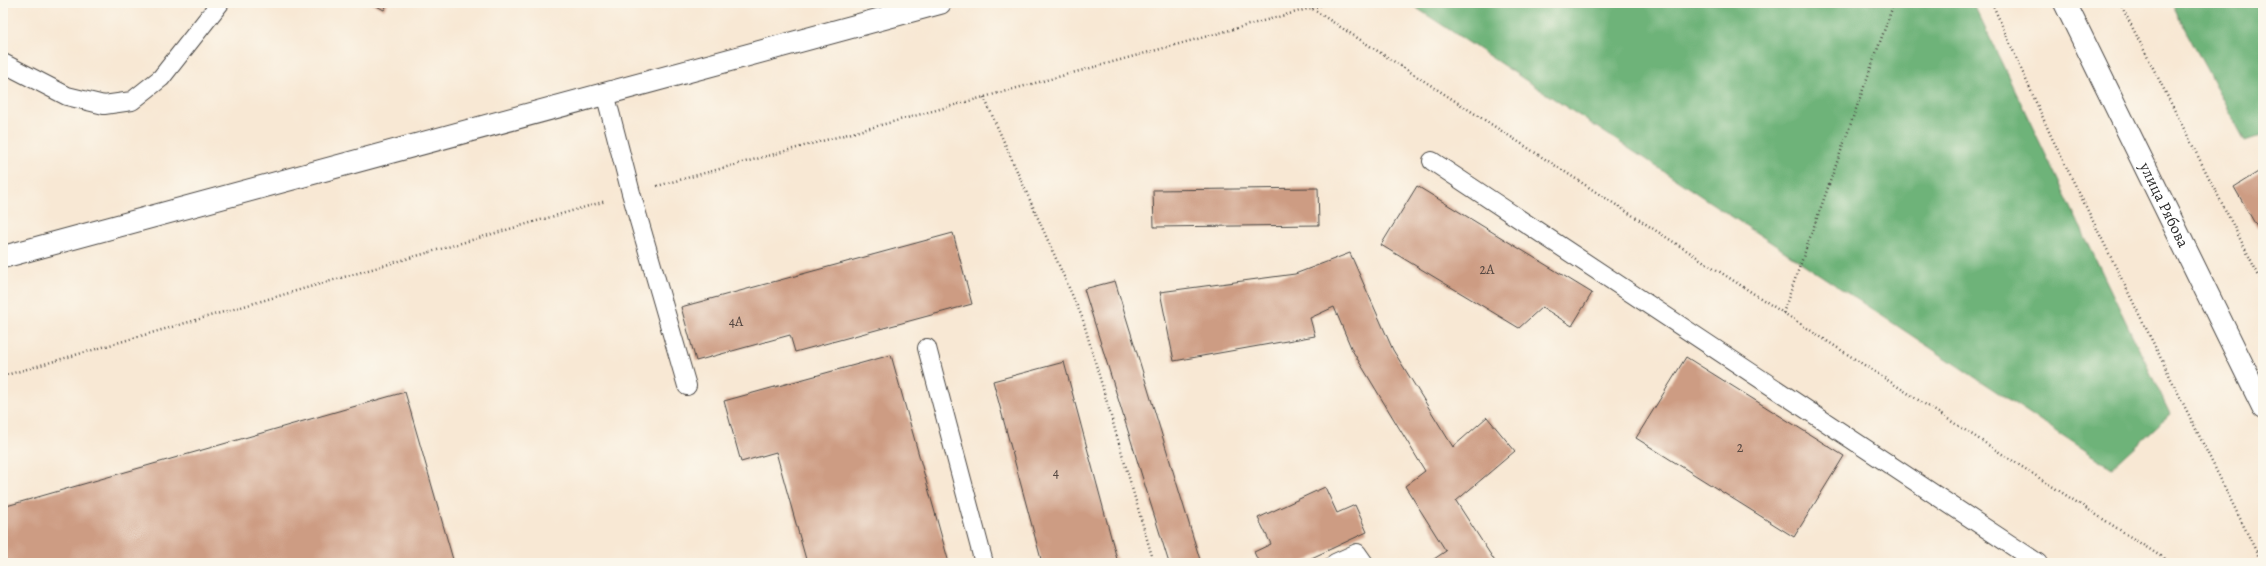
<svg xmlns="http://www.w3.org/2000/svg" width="2266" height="566" viewBox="0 0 2266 566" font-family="Alegreya,serif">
	<rect width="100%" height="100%" fill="#fbf7ec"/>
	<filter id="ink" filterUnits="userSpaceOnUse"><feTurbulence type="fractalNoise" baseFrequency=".025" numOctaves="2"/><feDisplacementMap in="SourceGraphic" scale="8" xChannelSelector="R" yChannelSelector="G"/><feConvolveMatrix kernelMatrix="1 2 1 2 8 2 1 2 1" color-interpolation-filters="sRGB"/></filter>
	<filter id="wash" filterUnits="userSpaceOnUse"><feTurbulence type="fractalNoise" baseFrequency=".012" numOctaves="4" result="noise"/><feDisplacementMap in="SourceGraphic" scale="16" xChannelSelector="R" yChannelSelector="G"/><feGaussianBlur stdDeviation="0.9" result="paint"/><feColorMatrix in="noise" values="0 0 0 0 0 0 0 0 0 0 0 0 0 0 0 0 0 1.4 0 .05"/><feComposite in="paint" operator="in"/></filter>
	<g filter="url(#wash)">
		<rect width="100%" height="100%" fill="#f8e8d4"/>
		<!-- forest -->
		<g fill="#6eb379" stroke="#4c6f52">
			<polygon points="1409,3 1973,3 2170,414 2112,468"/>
			<polygon points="2171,3 2263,3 2263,135 2245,141"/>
		</g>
		<g id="blocks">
			<!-- building -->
			<g fill="#cd9c83">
				<polygon points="371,3 388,3 384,10"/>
				<polygon points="2263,169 2263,224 2257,227 2234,187"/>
				<polygon points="1417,186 1592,293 1572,326 1542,307 1519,328 1381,245"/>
				<polygon points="1318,188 1319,225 1154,227 1153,190"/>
				<polygon points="953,233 972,304 795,352 790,335 696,361 681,307"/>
				<polygon points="1350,253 1393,350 1453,447 1487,417 1515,451 1456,501 1496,563 1428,563 1446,551 1405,486 1425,471 1352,350 1334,307 1310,318 1315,336 1174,361 1160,292 1295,274"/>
				<polygon points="1115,281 1201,563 1169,563 1084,289"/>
				<polygon points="891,355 949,563 807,563 776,452 741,462 724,401"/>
				<polygon points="1686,357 1844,456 1794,537 1636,438"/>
				<polygon points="1064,362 1118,563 1042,563 993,381"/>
				<polygon points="405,392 454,563 3,563 3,507"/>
				<polygon points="1325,487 1337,513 1355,505 1367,532 1301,563 1259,563 1254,552 1271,544 1258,518"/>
			</g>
		</g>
	</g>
	<g filter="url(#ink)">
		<use href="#blocks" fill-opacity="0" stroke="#4a4744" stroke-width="1"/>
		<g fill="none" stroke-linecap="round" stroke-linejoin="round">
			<defs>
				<g id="service">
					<polyline points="3,63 67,96 104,105 132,101 161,78 220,3"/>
					<polyline points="605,93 631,193 687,386"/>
					<polyline points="1432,161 2038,563"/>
					<polyline points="927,348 984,563"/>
					<polyline points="1335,563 1357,553 1364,563"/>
				</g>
				<polyline id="minor" points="3,257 940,3"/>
				<g id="primary">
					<path id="s1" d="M2065 3 2263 407"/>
				</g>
			</defs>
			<!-- service casing -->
			<use href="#service" stroke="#4a4744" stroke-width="20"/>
			<!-- minor casing -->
			<use href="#minor" stroke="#4a4744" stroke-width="24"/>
			<!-- primary casing -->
			<use href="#primary" stroke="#4a4744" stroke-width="24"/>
			<!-- path -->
			<g stroke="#4a4744" stroke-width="2.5" stroke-dasharray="1 3" stroke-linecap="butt">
				<polyline points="1992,3 2051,136 2262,563"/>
				<polyline points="2120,3 2263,284"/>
				<polyline points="1312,8 1328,3"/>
				<polyline points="984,97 1082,317 1154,563"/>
				<polyline points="657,186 1311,8 2171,563"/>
				<polyline points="1783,313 1894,3"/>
				<polyline points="3,376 606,201"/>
			</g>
			<!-- service -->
			<use href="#service" stroke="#fff" stroke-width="18"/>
			<!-- minor -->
			<use href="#minor" stroke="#fff" stroke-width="22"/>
			<!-- primary -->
			<use href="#primary" stroke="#fff" stroke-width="22"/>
		</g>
	</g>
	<g text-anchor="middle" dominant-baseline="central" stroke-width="3" stroke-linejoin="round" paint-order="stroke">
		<!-- number labels -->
		<g font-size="14" fill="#544741">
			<text x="1487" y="269">2А</text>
			<text x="736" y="321">4А</text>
			<text x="1740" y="447">2</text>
			<text x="1056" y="472">4</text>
		</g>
		<!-- street labels -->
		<g font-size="16" fill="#2b2b2b" stroke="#fbf7ec">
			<text stroke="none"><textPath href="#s1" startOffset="225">улица Рябова</textPath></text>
		</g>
	</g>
	<!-- margin -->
	<rect width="2266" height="566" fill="none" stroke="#fbf7ec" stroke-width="16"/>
</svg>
